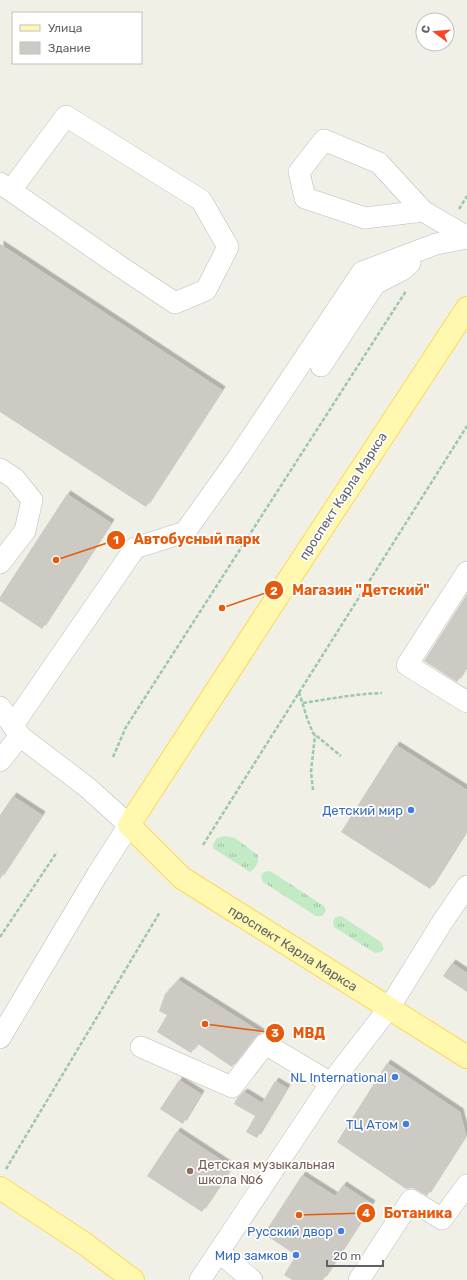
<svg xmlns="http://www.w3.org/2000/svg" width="467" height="1280" viewBox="0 0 467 1280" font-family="Rubik,sans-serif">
	<defs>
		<pattern id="grass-tufts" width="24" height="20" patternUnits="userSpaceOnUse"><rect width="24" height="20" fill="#c2eac5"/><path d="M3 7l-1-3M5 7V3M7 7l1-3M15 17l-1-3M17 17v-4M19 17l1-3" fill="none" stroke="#a1c1a4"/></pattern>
		<filter id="shadow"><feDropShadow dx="3.5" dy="-3.5" stdDeviation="0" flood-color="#0004"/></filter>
	</defs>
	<rect width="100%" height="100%" fill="#f1f0e7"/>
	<!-- grass -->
	<g fill="url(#grass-tufts)">
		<path d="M224 836 235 838 258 855C259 862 257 867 250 872L214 849 213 844 217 838Z"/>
		<polygon points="270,871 324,906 326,911 322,916 316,916 263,882 261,876 264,872"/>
		<polygon points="341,916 381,942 384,949 381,952 375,953 334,927 333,921 336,917"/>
	</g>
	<!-- building -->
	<g fill="#cdcac4" filter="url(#shadow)">
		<polygon points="0,244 222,390 146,507 0,412"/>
		<polygon points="67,494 111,523 42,629 0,601 0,597"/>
		<polygon points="467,594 467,666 457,682 424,661"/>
		<polygon points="396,745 467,790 467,830 430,889 341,832"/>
		<polygon points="13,796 42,815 0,879 0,815"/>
		<polygon points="452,963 467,973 467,992 443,976"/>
		<polygon points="178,980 262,1033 255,1037 232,1067 198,1044 191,1053 157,1032 167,1015 159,1011 165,994"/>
		<polygon points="387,1063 460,1112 466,1135 427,1196 417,1190 412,1188 406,1189 337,1142"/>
		<polygon points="179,1080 201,1094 183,1124 160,1109"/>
		<polygon points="275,1081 287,1088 257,1138 246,1132 255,1116 234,1104 237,1098 244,1092 262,1103"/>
		<polygon points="177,1131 232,1167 202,1212 147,1176"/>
		<polygon points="302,1175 335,1196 343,1185 372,1204 323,1280 292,1280 284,1275 296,1255 264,1234"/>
	</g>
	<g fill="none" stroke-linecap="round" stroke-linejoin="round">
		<defs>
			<g id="minor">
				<polyline points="0,183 118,265 175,303 206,290 228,247 201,200 66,116 11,190"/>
				<polyline points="423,211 365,218 305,198 299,172 324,140 379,163 423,211 467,237"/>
				<polyline points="321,366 375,284 402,270 410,263"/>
				<polyline points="0,469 15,479 32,500 25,531 0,563"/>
				<polyline points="467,572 407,665 467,702"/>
				<polyline points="0,707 20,736"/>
				<polyline points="13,725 135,548 185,532 237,459 362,272 436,244 467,238"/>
				<polyline points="0,761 20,736 88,788 129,825 97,875 0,1038"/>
				<polyline points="141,1047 232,1087 265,1044 331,1083"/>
				<polyline points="219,1252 252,1280"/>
				<polyline points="200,1280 331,1083 389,1008 443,921 467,886"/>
				<polyline points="359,1280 411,1200 442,1219 467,1185"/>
			</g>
			<g id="major">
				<path id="s1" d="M467 308 272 605 129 825 182 878 467 1057"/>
				<polyline points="0,1188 85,1244 133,1280"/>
			</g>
		</defs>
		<!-- minor casing -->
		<use href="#minor" stroke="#b9bcc1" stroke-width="22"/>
		<!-- major casing -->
		<use href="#major" stroke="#fdd955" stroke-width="24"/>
		<!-- path -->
		<g stroke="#99c9aa" stroke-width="2.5" stroke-dasharray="4 2" stroke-linecap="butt">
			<polyline points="459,209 467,196"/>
			<polyline points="299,692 307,718 313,733 341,756"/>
			<path d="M303 703C329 699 355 694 382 693"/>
			<polyline points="113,757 126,727 406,291"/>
			<polyline points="313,790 311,772 315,735"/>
			<polyline points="203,845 467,426"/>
			<polyline points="0,937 57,852"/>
			<polyline points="6,1169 160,912"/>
		</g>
		<!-- minor -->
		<use href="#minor" stroke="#fff" stroke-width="21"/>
		<!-- major -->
		<use href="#major" stroke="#fff8ae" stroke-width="22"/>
	</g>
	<!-- markers -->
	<g fill="#3f7fe0" stroke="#fff" stroke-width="1.5">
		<circle cx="411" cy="810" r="4"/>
		<circle cx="395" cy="1077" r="4"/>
		<circle cx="406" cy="1124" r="4"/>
		<circle cx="341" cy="1231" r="4"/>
		<circle cx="296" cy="1255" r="4"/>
	</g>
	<circle fill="#8d6e63" stroke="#fff" stroke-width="1.5" cx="190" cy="1171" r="4"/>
	<g text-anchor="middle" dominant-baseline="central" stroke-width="3.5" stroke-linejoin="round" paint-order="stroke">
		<!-- street labels -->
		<g font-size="13" fill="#5e6268" stroke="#fff">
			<text transform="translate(343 496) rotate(-57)">проспект Карла Маркса</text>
			<text stroke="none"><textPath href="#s1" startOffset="824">проспект Карла Маркса</textPath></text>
		</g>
		<!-- shop labels -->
		<g font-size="13" fill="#366cbe" stroke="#fff" text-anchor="end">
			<text x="403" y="810">Детский мир</text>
			<text x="387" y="1077">NL International</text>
			<text x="398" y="1124">ТЦ Атом</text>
			<text x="333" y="1231">Русский двор</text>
			<text x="288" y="1255">Мир замков</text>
		</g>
		<!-- education labels -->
		<g font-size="13" fill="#785e54" stroke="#fff" text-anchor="start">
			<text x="198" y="1164">Детская музыкальная<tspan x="198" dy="15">школа №6</tspan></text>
		</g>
	</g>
	<!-- callouts -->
	<path fill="none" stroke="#e8590c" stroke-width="1.5" d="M56 560L116 540M222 608L274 590M205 1024L275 1033M299 1215L366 1213"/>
	<g fill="#e8590c" stroke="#fff" stroke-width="1.5">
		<circle cx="56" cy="560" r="4"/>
		<circle cx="222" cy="608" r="4"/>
		<circle cx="205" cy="1024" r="4"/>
		<circle cx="299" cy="1215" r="4"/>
		<circle cx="116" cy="540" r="10"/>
		<circle cx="274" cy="590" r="10"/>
		<circle cx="275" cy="1033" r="10"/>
		<circle cx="366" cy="1213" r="10"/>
	</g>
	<g font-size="12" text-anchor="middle" font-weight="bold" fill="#fff">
		<text x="116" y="544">1</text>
		<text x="274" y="595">2</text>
		<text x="275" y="1037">3</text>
		<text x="366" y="1217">4</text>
	</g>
	<g font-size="14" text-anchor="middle" font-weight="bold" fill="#e8590c" stroke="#fff" stroke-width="3.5" stroke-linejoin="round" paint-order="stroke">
		<text x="197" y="544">Автобусный парк</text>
		<text x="361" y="595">Магазин "Детский"</text>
		<text x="309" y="1038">МВД</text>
		<text x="418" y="1218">Ботаника</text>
	</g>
	<!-- legend -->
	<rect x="12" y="12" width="130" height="52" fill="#ffffff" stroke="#bfc0c3"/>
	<rect x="20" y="25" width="20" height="6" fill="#fff8ae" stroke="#bfc0c3"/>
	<text x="48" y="32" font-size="12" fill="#5e6268">Улица</text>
	<rect x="20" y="42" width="20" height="12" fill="#cdcac4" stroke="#bfc0c3"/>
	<text x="48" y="52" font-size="12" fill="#5e6268">Здание</text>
	<!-- north arrow -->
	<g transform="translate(435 32) rotate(286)"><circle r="19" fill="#ffffff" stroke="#bfc0c3"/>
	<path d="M0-3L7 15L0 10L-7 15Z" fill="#f74627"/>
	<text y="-6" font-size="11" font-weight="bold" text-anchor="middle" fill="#5e6268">С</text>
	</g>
	<!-- scale -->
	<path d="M327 1260v6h56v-6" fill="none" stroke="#5e6268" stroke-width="2"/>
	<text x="333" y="1260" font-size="12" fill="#5e6268" stroke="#ffffff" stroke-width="3" paint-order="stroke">20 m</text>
</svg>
